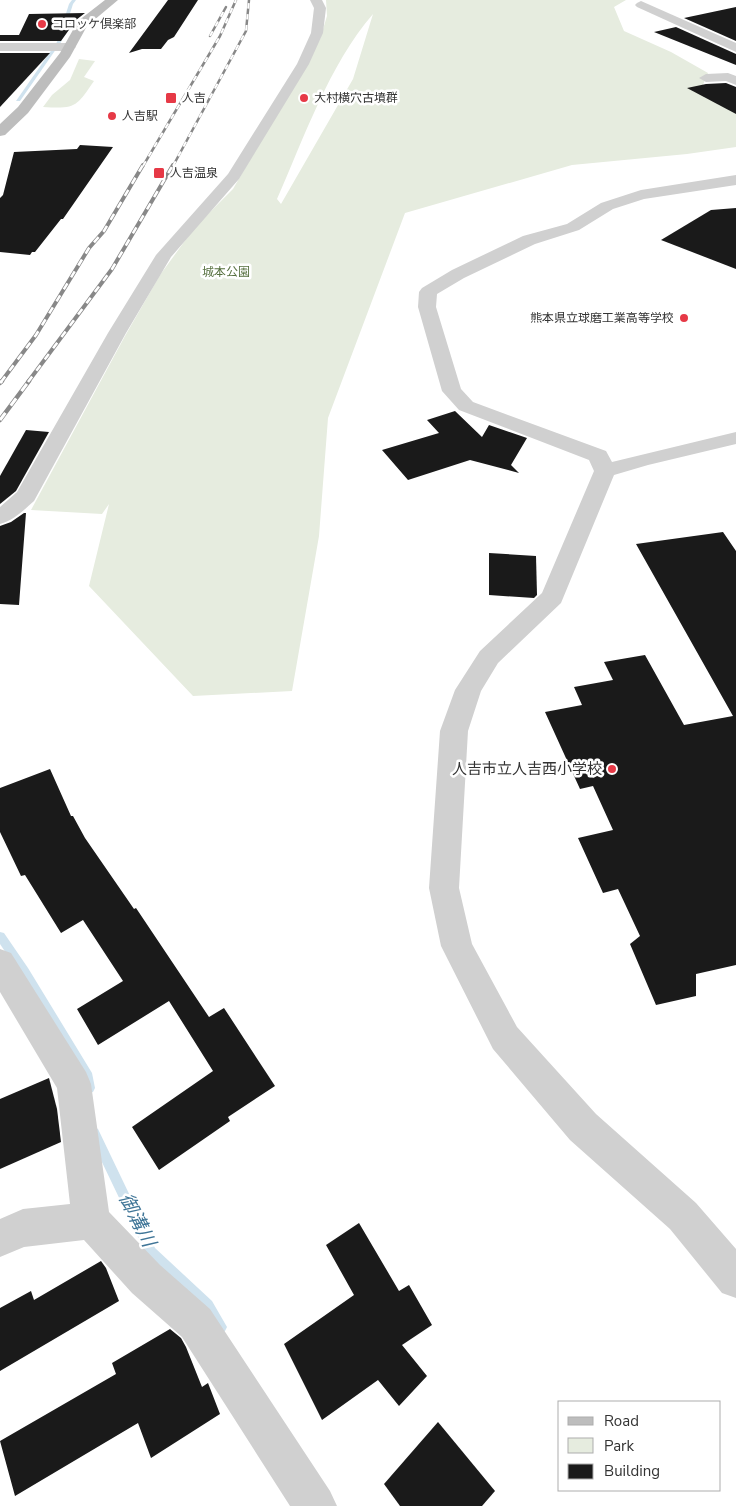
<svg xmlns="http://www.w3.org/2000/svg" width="736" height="1506" viewBox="0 0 736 1506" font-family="'Nunito Sans','Noto Sans JP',sans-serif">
	<rect width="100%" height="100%" fill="#fff"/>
	<!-- green -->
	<g fill="#e6ecdf" fill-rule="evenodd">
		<path d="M326 0H626L614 7 624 31 671 52 708 73 702 87 736 114V147L687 154 572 165 405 213 328 418 319 536 292 691 193 696 89 586 109 504 102 514 31 510 125 336 160 275 195 227 233 189 320 39 327 16ZM373 14 353 79 281 204 277 199C304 138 329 65 373 14Z"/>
		<path d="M79 59 95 61 84 77 94 81C76 107 76 109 43 107L52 95 70 80Z"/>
	</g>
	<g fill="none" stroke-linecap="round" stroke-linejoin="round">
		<!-- stream -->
		<g fill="#cfe2ee" fill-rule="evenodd">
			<polygon points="72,0 76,0 73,4 61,42 20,101 16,101 57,42 69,4"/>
			<polygon points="0,932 4,933 28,968 92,1073 95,1088 93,1092 89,1093 85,1092 83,1078 20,974 0,944"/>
			<polygon points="94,1127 98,1129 155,1248 212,1301 227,1327 225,1331 221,1333 217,1331 204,1309 147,1256 88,1133 90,1129"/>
		</g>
	</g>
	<!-- building -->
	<g fill="#1a1a1a">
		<polygon points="168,0 198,0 174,37 168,40 161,49 142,49 129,53"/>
		<polygon points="736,7 736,41 684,18"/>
		<polygon points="85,13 76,20 61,41 0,41 0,35 19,35 29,14"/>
		<polygon points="676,27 736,54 736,65 654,32"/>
		<polygon points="0,53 50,53 0,107"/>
		<polygon points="726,83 736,87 736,114 687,88 706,84"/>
		<polygon points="80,145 113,147 63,219 61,219 35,252 32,252 30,255 0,252 0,198 3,195 14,152 77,149"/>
		<polygon points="736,208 736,269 661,240 711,210"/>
		<polygon points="455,411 482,437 489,425 527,438 511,465 519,473 470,460 408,480 382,450 439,433 427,420"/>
		<polygon points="26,430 49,432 16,491 0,504 0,476"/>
		<polygon points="24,513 26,513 19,605 0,604 0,526 11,522"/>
		<polygon points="723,532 736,551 736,965 696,974 696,996 656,1005 630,944 640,936 618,889 603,893 578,838 613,830 593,786 580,789 545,712 582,705 574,687 613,680 604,662 645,655 684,725 733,716 636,544"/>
		<polygon points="489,553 536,556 537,595 534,598 489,595"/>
		<polygon points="50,769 71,816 73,816 85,838 134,909 136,908 209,1017 224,1008 275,1086 228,1117 230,1121 159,1170 132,1127 213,1071 169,1001 98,1045 77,1009 123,981 83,920 61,933 25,875 21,876 0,832 0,788"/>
		<polygon points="49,1078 57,1109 61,1142 0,1169 0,1099"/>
		<polygon points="359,1223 399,1291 409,1285 432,1325 402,1345 427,1376 399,1406 378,1380 322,1420 284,1344 354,1295 326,1245"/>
		<polygon points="101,1261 106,1268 119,1301 0,1371 0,1308 31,1291 34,1300"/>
		<polygon points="170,1329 181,1338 186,1347 202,1387 208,1383 220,1414 151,1458 138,1423 15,1496 0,1441 116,1374 112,1363"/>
		<polygon points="438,1422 495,1491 482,1506 400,1506 384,1484"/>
	</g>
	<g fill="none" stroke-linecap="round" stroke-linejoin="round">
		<!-- street -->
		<g fill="#d0d0d0" fill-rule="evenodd">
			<path d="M310 0H322L326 8 323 33 309 64 239 179 171 257 126 333 34 501C23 511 14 520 0 524V507L17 492 108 333 156 255 228 174 297 64 311 33 314 8Z"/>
			<polygon points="641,1 736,43 736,52 637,7 635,5 637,3"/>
			<polygon points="0,43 70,43 76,47 70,51 0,51"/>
			<polygon points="728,73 736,76 736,85 726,81 706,82 699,78 706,74"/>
			<polygon points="736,175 736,185 644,199 613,209 579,230 535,244 464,278 437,294 436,307 461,389 473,402 606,451 612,462 736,432 736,444 648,465 614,475 561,603 498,663 481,691 468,731 459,888 472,944 517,1027 596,1114 696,1203 736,1249 736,1298 722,1293 670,1229 570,1140 493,1049 441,946 429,888 440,731 455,690 480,651 542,593 594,471 589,460 459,410 442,391 418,307 419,292 422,288 452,270 523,236 567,224 601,203 641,190"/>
			<polygon points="0,949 11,953 86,1072 91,1084 109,1212 160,1265 210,1309 330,1491 337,1506 290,1506 182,1337 132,1293 84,1240 24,1247 0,1257 0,1219 23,1209 70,1204 57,1088 0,992"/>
		</g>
		<!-- secondary -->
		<polygon fill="#bdbdbd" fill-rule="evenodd" points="105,0 118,0 87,26 70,57 28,113 5,135 0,136 0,124 18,107 60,53 78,21"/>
		<defs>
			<g id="rail-far2">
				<polyline points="210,36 226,7"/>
				<polyline points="143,166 220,36 236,0"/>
				<polyline points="173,166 246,31 249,0"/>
			</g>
			<g id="rail-far1">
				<polyline points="1,382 36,335 89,248 104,231 143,165"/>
				<polyline points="28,382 112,269 173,165"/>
			</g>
			<g id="rail">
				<polyline points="0,383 2,381"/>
				<polyline points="0,420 29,381"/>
			</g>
		</defs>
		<!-- rail-far2 casing -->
		<use href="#rail-far2" stroke="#888" stroke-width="2.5"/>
		<!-- rail-far1 casing -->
		<use href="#rail-far1" stroke="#888" stroke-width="4"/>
		<!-- rail casing -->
		<use href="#rail" stroke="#888" stroke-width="4.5"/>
		<!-- rail-far2 -->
		<use href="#rail-far2" stroke="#fff" stroke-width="2" stroke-dasharray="5.5" stroke-linecap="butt"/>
		<!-- rail-far1 -->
		<use href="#rail-far1" stroke="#fff" stroke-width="2.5" stroke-dasharray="7" stroke-linecap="butt"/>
		<!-- rail -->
		<use href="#rail" stroke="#fff" stroke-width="3" stroke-dasharray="9" stroke-linecap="butt"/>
	</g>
	<!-- markers -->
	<g fill="#e63946" stroke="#fff" stroke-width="2">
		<circle cx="42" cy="24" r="5"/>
		<rect x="165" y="92" width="12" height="12" rx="2.5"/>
		<circle cx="304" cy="98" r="5"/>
		<circle cx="112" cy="116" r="5"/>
		<rect x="153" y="167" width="12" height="12" rx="2.5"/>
		<circle cx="684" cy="318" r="5"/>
		<circle cx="612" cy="769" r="5"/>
	</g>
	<g text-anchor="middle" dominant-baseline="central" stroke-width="5" stroke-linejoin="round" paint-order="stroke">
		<!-- far-poi labels -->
		<g font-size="12" fill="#333" stroke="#fff" text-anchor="start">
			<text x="52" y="24">コロッケ倶楽部</text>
			<text x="182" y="98">人吉</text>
			<text x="314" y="98">大村横穴古墳群</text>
			<text x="122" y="116">人吉駅</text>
			<text x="170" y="173">人吉温泉</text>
			<text x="674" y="318" text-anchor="end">熊本県立球磨工業高等学校</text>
		</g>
		<!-- far-park labels -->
		<g font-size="12" fill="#56703f" stroke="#fff">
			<text x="226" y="272">城本公園</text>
		</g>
		<!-- poi labels -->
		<g font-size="15" fill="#333" stroke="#fff" text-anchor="end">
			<text x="602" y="769">人吉市立人吉西小学校</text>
		</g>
		<!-- near-water labels -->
		<g font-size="19" font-style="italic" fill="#3f7597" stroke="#fff">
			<text transform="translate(137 1220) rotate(63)">御溝川</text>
		</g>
	</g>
	<!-- legend -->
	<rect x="558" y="1401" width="162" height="90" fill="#ffffff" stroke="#adadad"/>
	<rect x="568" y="1417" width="25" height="8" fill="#bdbdbd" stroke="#adadad"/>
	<text x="604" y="1426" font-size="15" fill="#333333">Road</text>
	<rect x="568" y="1438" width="25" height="15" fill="#e6ecdf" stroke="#adadad"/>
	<text x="604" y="1451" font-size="15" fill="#333333">Park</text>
	<rect x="568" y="1464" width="25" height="15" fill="#1a1a1a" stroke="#adadad"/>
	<text x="604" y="1476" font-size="15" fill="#333333">Building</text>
</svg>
